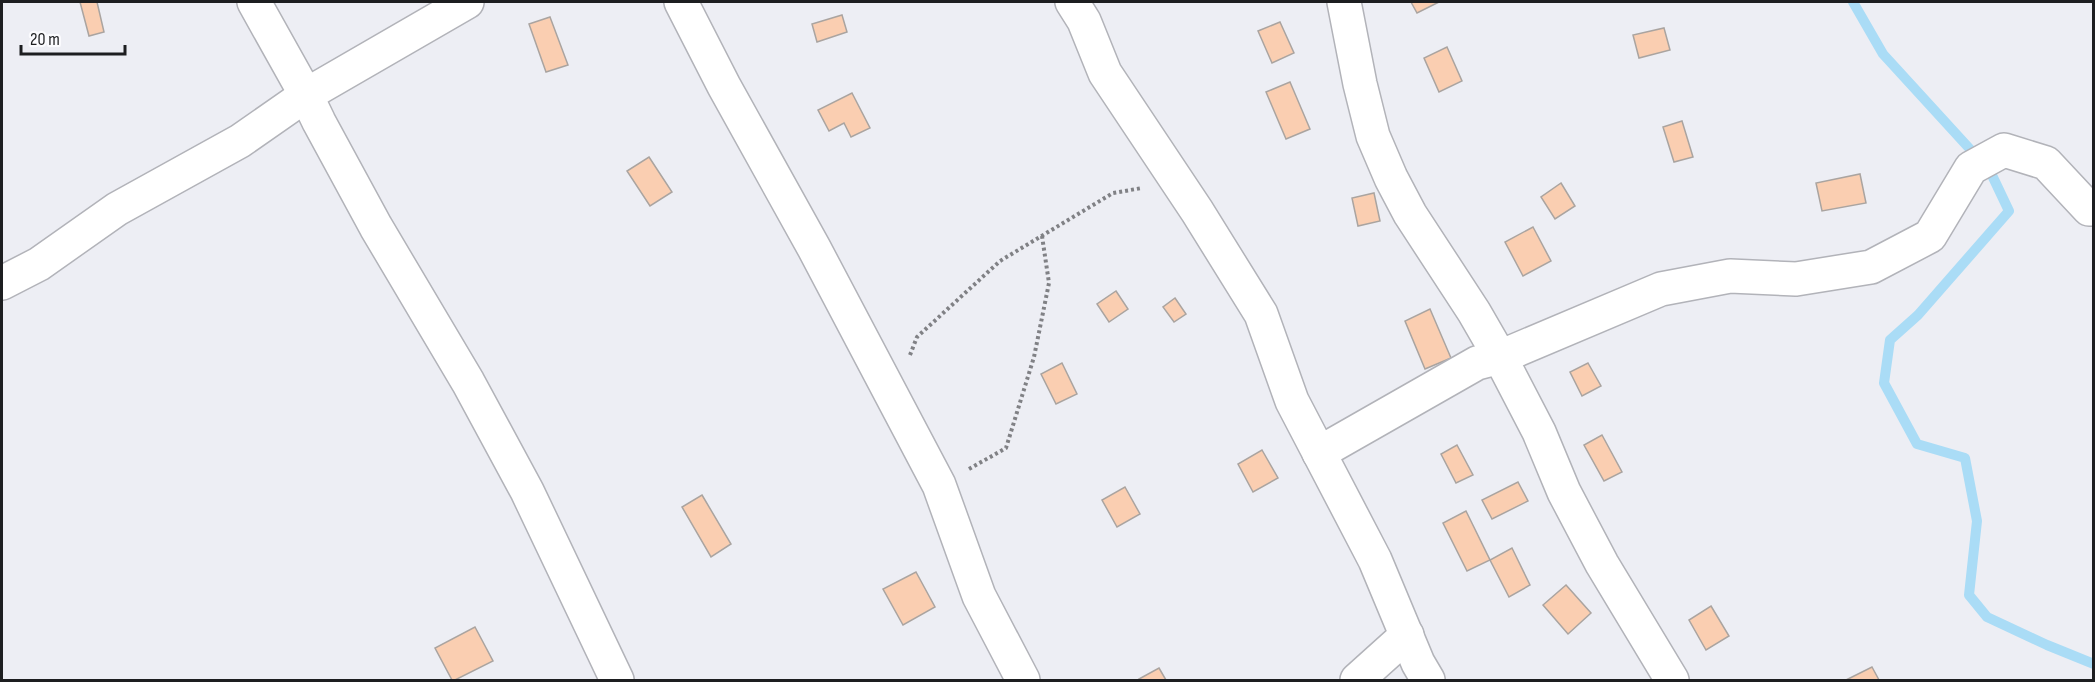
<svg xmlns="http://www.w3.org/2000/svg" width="2095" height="682" viewBox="0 0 2095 682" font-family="'Sofia Sans Condensed',sans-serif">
	<rect width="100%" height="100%" fill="#edeef4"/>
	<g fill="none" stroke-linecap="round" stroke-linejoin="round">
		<!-- stream -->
		<polyline stroke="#aadcf6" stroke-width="10" points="1853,2 1883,54 1990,171 2009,211 1918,315 1890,340 1884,383 1917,444 1965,458 1977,521 1969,595 1987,617 2047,645 2094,664"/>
	</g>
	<!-- building -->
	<g fill="#faceb1" stroke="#aaa4a0" stroke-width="1.5">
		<polygon points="80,2 97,2 104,32 89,36"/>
		<polygon points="1411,2 1439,2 1417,13"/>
		<polygon points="842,15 847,32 817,42 812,24"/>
		<polygon points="550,17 568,65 546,72 529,24"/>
		<polygon points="1280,22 1294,53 1272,63 1258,31"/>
		<polygon points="1664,28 1670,50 1639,58 1633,35"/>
		<polygon points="1447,47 1462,81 1439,92 1424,58"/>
		<polygon points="1290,82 1310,129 1286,139 1266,92"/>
		<polygon points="852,93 870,128 851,137 844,123 829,131 818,110"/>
		<polygon points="1682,121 1693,157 1674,162 1663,127"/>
		<polygon points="649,157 672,192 650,206 627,171"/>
		<polygon points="1860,174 1866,203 1822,211 1816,183"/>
		<polygon points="1561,183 1575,206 1555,219 1541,197"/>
		<polygon points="1374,193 1380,221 1358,226 1352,198"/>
		<polygon points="1533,227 1551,261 1523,276 1505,242"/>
		<polygon points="1116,291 1128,309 1109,322 1097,304"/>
		<polygon points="1175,298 1186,314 1174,322 1163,307"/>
		<polygon points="1430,309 1451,358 1425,369 1405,321"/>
		<polygon points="1062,363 1077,394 1056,404 1041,374"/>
		<polygon points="1588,363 1601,386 1582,396 1570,372"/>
		<polygon points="1602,435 1622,472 1604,481 1584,445"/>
		<polygon points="1457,445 1473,475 1456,483 1441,454"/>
		<polygon points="1262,450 1278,478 1253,492 1238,464"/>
		<polygon points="1518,482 1528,501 1492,519 1482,500"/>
		<polygon points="1125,487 1140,514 1117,527 1102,500"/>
		<polygon points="702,495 731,544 711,557 682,507"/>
		<polygon points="1466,511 1490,560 1467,571 1443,523"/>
		<polygon points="1512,548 1530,585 1509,597 1490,560"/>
		<polygon points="916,572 935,607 903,625 883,589"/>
		<polygon points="1566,585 1591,613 1568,634 1543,605"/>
		<polygon points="1711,606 1729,636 1706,650 1689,620"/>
		<polygon points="475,627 493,661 455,680 452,680 435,648"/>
		<polygon points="1872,667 1879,680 1846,680"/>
		<polygon points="1159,668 1166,680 1140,680 1139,679"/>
	</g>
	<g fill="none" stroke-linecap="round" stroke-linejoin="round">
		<defs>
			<g id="minor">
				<polyline points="254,2 306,95 319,122 376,227 468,382 527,491 617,680"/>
				<polyline points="681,2 724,86 814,248 939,485 979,596 1023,680"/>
				<polyline points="1072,2 1084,21 1105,73 1197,211 1261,314 1292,401 1375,560 1418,663 1428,680"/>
				<polyline points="1344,2 1360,84 1373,136 1391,178 1410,214 1474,312 1500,357 1539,432 1564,492 1602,564 1672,680"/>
				<polyline points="2,283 39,264 117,209 240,141 306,95 467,2"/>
				<polyline points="1319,453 1477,363 1500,357 1661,289 1730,276 1796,279 1871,267 1930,236 1971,168 2004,150 2046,163 2089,209 2094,209"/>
				<polyline points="1357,680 1407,635"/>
			</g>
		</defs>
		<!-- minor casing -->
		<use href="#minor" stroke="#b2b3b9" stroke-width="36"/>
		<!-- path -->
		<g stroke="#808185" stroke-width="4" stroke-dasharray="3 3" stroke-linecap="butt">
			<polyline points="910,355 917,337 1000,261 1113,193 1142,188"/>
			<polyline points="969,469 1006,448 1034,357 1049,283 1042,236"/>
		</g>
		<!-- minor -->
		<use href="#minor" stroke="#fff" stroke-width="33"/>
	</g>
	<!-- border -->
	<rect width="2095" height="682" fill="none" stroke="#1d1e20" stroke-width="6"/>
	<!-- scale -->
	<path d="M21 45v9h104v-9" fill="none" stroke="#1d1e20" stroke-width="3"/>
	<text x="30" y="45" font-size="18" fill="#1d1e20" stroke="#fbfbfe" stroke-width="4.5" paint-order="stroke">20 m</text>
</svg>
